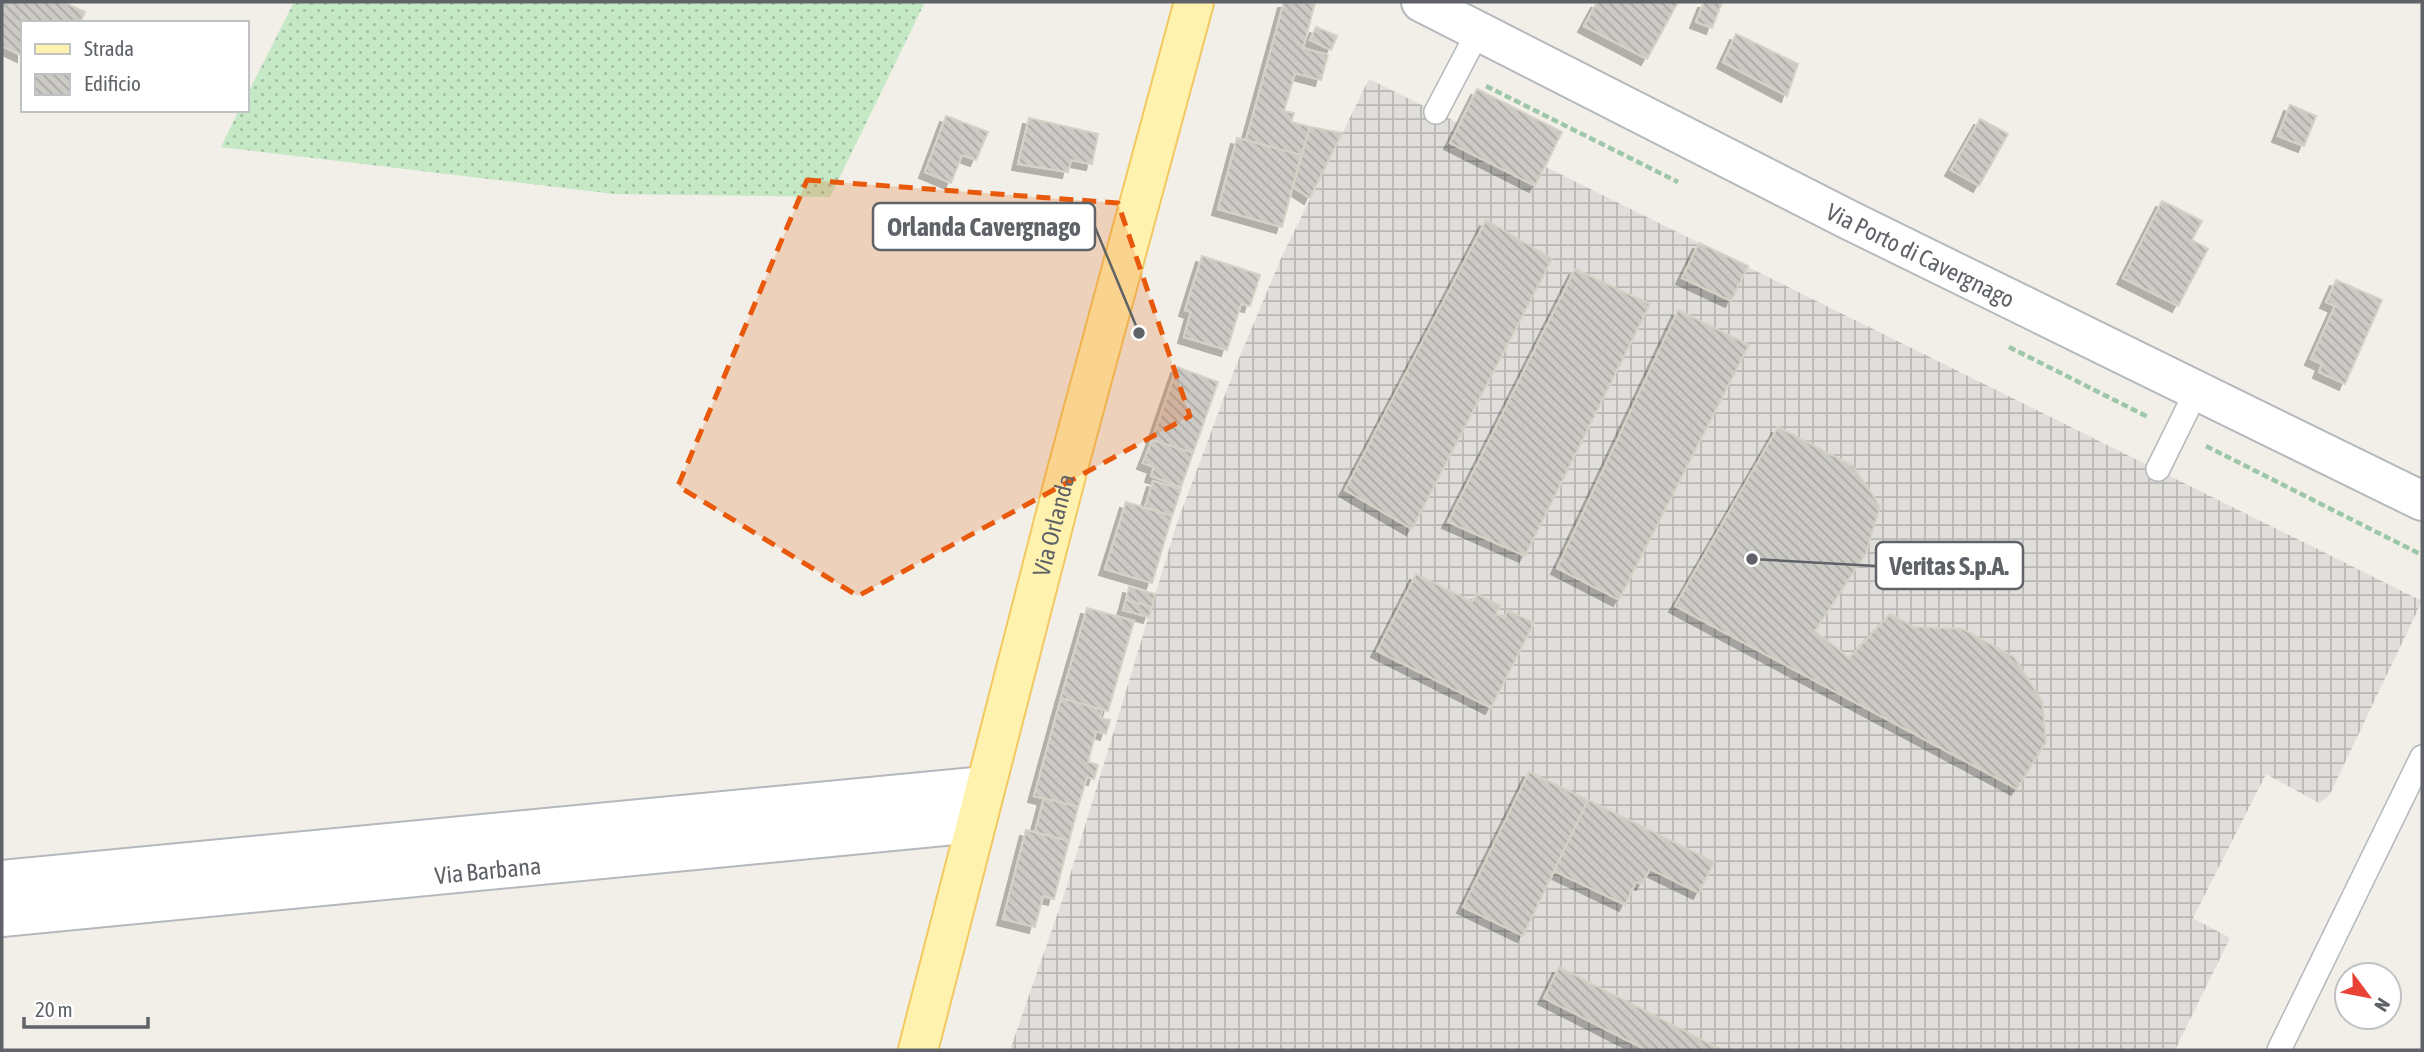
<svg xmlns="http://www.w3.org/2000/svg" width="2424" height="1052" viewBox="0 0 2424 1052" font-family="'Asap Condensed',sans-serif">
	<defs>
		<pattern id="industrial-grid" width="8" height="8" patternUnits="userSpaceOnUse" patternTransform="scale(1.75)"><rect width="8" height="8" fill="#e0deda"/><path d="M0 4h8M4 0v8" fill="none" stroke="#b9b8b5"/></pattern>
		<pattern id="grass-dots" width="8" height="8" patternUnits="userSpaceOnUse" patternTransform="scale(1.75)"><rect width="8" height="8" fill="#c5e8c5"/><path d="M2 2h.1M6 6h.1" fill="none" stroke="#a3c0a4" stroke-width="1.8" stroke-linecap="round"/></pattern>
		<pattern id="building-back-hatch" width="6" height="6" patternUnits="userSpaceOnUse" patternTransform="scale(1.75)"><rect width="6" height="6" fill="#cccac5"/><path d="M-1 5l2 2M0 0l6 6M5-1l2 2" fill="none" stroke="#a9a8a4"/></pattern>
		<filter id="shadow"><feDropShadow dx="-6" dy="6" stdDeviation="0" flood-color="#0004"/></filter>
	</defs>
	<rect width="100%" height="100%" fill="#f1efe8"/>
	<!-- industrial -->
	<polygon fill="url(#industrial-grid)" points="1369,79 1460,124 1477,89 1562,132 1546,167 2422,601 2329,796 2319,803 2266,774 2193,918 2230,938 2175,1050 1010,1050 1064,895 1177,523 1235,368 1282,256"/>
	<!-- grass -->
	<polygon fill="url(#grass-dots)" points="294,2 925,2 830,197 614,194 221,147 239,110 247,110 247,95"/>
	<!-- building -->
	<g fill="url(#building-back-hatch)" stroke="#d6d1c6" stroke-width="2" filter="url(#shadow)">
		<polygon points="2,2 63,2 85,12 80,23 23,23 23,56 2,46"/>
		<polygon points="1284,2 1315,3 1303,48 1328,55 1321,80 1295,73 1284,111 1294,113 1291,122 1310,127 1301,155 1246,140"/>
		<polygon points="1597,2 1678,2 1647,59 1584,26"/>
		<polygon points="1704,2 1722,2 1712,28 1696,22"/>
		<polygon points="1316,27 1337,36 1331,50 1310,40"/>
		<polygon points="1736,34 1798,64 1787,96 1723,62"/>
		<polygon points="1477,89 1562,132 1535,186 1450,143"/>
		<polygon points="2290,105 2316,116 2304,146 2278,136"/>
		<polygon points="946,116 988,132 976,160 962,155 951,183 925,172"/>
		<polygon points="1029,118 1098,134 1092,164 1071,160 1068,172 1018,164"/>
		<polygon points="1980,119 2008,134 1979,186 1951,170"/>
		<polygon points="1310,127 1342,133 1310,198 1293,187"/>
		<polygon points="1237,138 1301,155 1282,227 1218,209"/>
		<polygon points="2162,201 2202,221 2192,240 2208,249 2178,306 2123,278"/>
		<polygon points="1486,220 1552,259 1412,529 1345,490"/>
		<polygon points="1699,243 1748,266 1731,301 1682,278"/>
		<polygon points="1202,256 1260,275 1250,306 1241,304 1227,350 1184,337 1191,312 1185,310"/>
		<polygon points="1575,269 1650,304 1525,556 1448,522"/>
		<polygon points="2336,280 2382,300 2345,384 2319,372 2322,364 2311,359 2335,306 2326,302"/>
		<polygon points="1678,310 1749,345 1619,600 1557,568"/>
		<polygon points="1177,367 1218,382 1193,453 1152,440"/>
		<polygon points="1778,427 1853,466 1880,506 1866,553 1815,631 1849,658 1890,614 1914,627 1963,629 2014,657 2042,701 2046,742 2017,789 1675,606"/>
		<polygon points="1152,440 1193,453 1181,487 1151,476 1154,467 1143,463"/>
		<polygon points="1153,481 1181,489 1172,516 1145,507"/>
		<polygon points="1126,502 1172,516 1152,583 1105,569"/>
		<polygon points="1416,574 1472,602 1477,594 1500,606 1496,614 1504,618 1508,610 1534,623 1491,708 1377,651"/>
		<polygon points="1129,587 1155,594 1152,607 1126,600"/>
		<polygon points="1126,600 1152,607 1149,617 1123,610"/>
		<polygon points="1087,608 1134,621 1108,711 1061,698"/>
		<polygon points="1061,698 1102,710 1100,718 1110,720 1106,734 1096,731 1088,762 1098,765 1094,779 1087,777 1078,807 1034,796"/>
		<polygon points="1529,772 1588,800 1523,936 1463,907"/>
		<polygon points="1044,798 1078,807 1069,841 1035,832"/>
		<polygon points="1588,800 1714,862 1699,893 1650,869 1642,884 1636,882 1625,905 1554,871"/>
		<polygon points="1026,830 1069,841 1054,899 1043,896 1035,927 1003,919"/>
		<polygon points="1559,967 1722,1050 1646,1050 1544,998"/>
	</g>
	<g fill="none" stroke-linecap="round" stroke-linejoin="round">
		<defs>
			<g id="service">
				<polyline points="1436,112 1478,32"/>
				<polyline points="2158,469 2197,390"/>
				<polyline points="2279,1050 2422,757"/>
			</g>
			<g id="minor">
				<path id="s1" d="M1421 2 1849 220 2422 501"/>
				<polyline points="2,880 985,786"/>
				<path id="s2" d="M2 917 975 823"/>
			</g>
			<g id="primary">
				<path id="s3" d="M918 1050 1067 471 1194 2"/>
			</g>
		</defs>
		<!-- service casing -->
		<use href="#service" stroke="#b5b8bc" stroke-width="26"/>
		<!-- minor casing -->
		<use href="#minor" stroke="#b5b8bc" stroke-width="42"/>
		<!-- primary casing -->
		<use href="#primary" stroke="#f2c960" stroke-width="42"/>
		<!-- path -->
		<g stroke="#9cc7a9" stroke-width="4.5" stroke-dasharray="7 3.5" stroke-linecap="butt">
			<polyline points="1486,86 1678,182"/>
			<polyline points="2009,347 2148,417"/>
			<polyline points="2206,446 2422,555"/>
		</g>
		<!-- service -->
		<use href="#service" stroke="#fff" stroke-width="23"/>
		<!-- minor -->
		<use href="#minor" stroke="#fff" stroke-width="38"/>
		<!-- primary -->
		<use href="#primary" stroke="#fff2af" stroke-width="38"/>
	</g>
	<!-- marked area -->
	<path fill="#e8590c" fill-opacity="0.2" stroke="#e8590c" stroke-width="5" stroke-dasharray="14 9" stroke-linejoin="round" d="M807 180 1118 203 1190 416 858 596 678 486Z"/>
	<g text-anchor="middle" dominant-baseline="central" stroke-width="5" stroke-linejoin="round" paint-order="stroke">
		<!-- street labels -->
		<g font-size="24" fill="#5f6368" stroke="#fff">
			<text stroke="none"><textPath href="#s1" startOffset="560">Via Porto di Cavergnago</textPath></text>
			<text stroke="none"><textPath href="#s3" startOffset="542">Via Orlanda</textPath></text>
			<text stroke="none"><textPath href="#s2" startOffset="488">Via Barbana</textPath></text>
		</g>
	</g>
	<!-- callouts -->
	<path fill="none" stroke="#5f6368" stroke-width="2.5" d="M1139 333L1095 227M1752 559L1876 566"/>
	<g fill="#5f6368" stroke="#fff" stroke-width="2.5">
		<circle cx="1139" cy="333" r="7"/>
		<circle cx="1752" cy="559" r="7"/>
	</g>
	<g fill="#fff" stroke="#5f6368" stroke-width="2.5">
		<rect x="873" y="203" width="222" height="47" rx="7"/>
		<rect x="1876" y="542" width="147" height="47" rx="7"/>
	</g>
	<g font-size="26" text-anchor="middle" font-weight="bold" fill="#5f6368">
		<text x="984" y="236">Orlanda Cavergnago</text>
		<text x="1949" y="575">Veritas S.p.A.</text>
	</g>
	<!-- border -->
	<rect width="2424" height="1052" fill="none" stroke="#5f6368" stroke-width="7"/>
	<!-- legend -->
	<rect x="21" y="21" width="228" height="91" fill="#ffffff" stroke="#bfc1c3" stroke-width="2"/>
	<rect x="35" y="44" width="35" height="10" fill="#fff2af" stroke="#bfc1c3" stroke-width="2"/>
	<text x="84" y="56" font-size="21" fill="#5f6368">Strada</text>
	<rect x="35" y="74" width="35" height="21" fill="url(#building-back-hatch)" stroke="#bfc1c3" stroke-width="2"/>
	<text x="84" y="91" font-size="21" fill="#5f6368">Edificio</text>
	<!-- north arrow -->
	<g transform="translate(2368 996) rotate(122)"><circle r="33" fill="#ffffff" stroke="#bfc1c3" stroke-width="2"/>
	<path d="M0-5L12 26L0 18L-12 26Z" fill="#ea4335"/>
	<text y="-10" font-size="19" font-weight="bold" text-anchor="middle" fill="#5f6368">N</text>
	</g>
	<!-- scale -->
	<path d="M24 1017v10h124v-10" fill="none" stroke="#5f6368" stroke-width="3.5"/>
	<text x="35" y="1017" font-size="21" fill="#5f6368" stroke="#ffffff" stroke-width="5" paint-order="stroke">20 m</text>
</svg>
